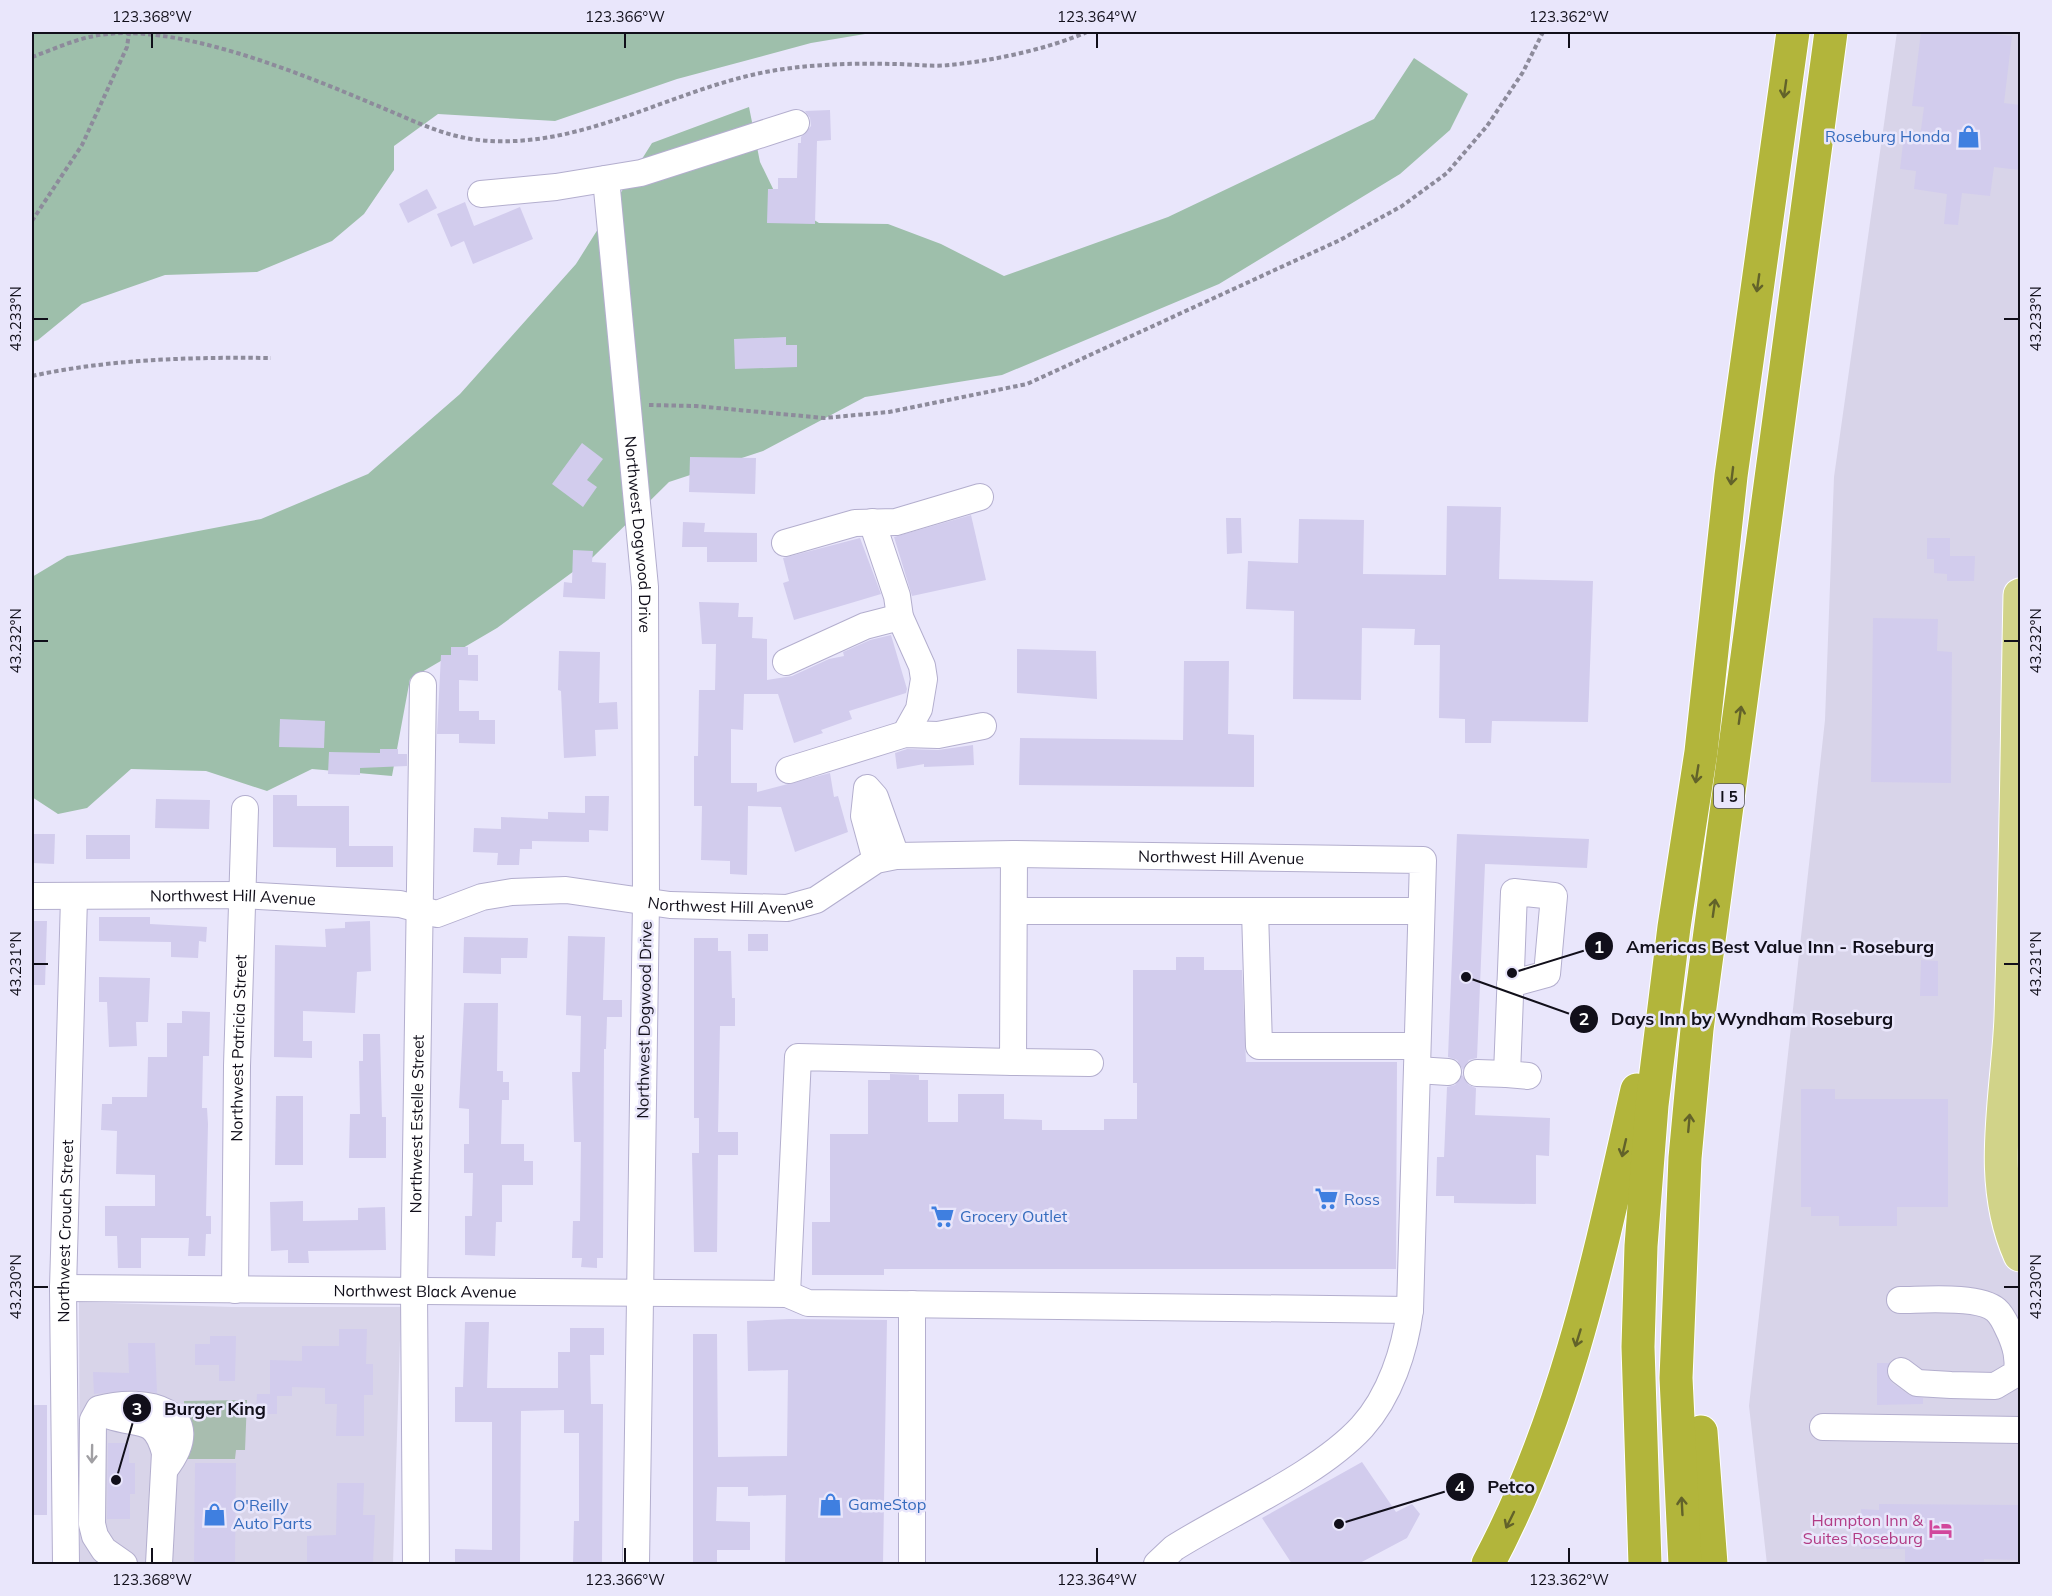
<svg xmlns="http://www.w3.org/2000/svg" width="2052" height="1596" viewBox="0 0 2052 1596" font-family="Mulish,sans-serif">
	<rect width="100%" height="100%" fill="#e9e6fb"/>
	<!-- commercial -->
	<g fill="#d8d4e9">
		<polygon points="1897,32 2020,32 2020,1564 1767,1564 1749,1406 1825,720 1834,477"/>
		<polygon points="79,1302 232,1307 401,1307 393,1564 80,1564"/>
	</g>
	<!-- green -->
	<polygon fill="#a8bdaf" points="247,1400 245,1450 236,1450 235,1459 185,1459 184,1401"/>
	<!-- forest -->
	<g fill="#9ebfab">
		<polygon points="32,32 877,32 811,43 677,79 555,121 438,114 394,146 394,170 364,214 332,241 257,272 165,275 82,304 38,340 32,342"/>
		<polygon points="1414,58 1468,94 1450,130 1400,174 1219,284 1002,375 865,397 763,451 669,482 593,557 497,628 410,679 392,776 312,769 267,791 206,771 131,769 87,808 58,814 32,797 32,577 67,556 261,519 368,474 460,394 576,264 652,143 749,107 760,162 777,197 819,223 888,224 941,244 1004,276 1168,217 1374,119"/>
	</g>
	<!-- building -->
	<g fill="#d2cced">
		<polygon points="1921,32 1977,32 2012,36 2004,103 2020,105 2020,170 1994,167 1990,196 1962,193 1958,225 1944,224 1947,194 1914,189 1916,171 1900,169 1904,135 1920,137 1924,107 1912,106"/>
		<polygon points="830,110 831,140 817,141 815,224 767,223 768,189 778,189 778,178 797,178 798,143 801,143 801,137 811,126 810,118 805,111"/>
		<polygon points="427,189 437,208 408,223 399,204"/>
		<polygon points="465,202 474,226 520,207 533,239 473,264 464,241 451,247 437,214"/>
		<polygon points="786,337 786,345 797,345 797,367 735,369 734,339"/>
		<polygon points="582,443 603,459 587,480 597,487 583,507 552,484"/>
		<polygon points="690,457 756,458 755,494 689,492"/>
		<polygon points="1447,506 1501,507 1499,579 1593,581 1588,722 1492,721 1491,743 1465,743 1465,719 1439,718 1440,645 1414,645 1415,629 1362,628 1361,700 1293,699 1294,611 1246,609 1248,561 1298,563 1299,519 1364,520 1363,574 1446,575"/>
		<polygon points="971,515 986,580 912,596 894,537"/>
		<polygon points="1226,518 1241,518 1242,553 1227,554"/>
		<polygon points="683,522 705,523 704,532 757,533 757,562 707,562 707,547 682,547"/>
		<polygon points="860,538 881,594 794,620 783,583 789,581 783,558"/>
		<polygon points="1927,538 1950,538 1950,556 1975,556 1974,581 1947,581 1947,574 1934,573 1934,559 1927,559"/>
		<polygon points="573,550 593,551 592,562 606,563 605,599 563,597 564,582 572,583"/>
		<polygon points="699,602 739,603 738,617 753,617 752,638 767,639 767,680 792,676 829,659 844,656 843,652 870,640 891,635 907,689 906,693 849,711 852,719 821,730 823,733 794,743 778,694 744,694 743,730 731,729 731,783 757,783 757,792 830,773 834,797 838,796 848,832 795,852 781,807 748,806 747,875 730,874 730,861 701,860 702,806 694,806 694,756 698,756 699,690 715,690 716,644 702,644"/>
		<polygon points="1873,618 1938,619 1937,651 1952,652 1951,783 1871,782"/>
		<polygon points="451,647 468,647 468,655 478,655 478,681 459,680 459,711 479,711 479,720 495,720 495,744 459,743 459,734 437,734 441,655 451,655"/>
		<polygon points="1017,649 1096,651 1097,699 1017,693"/>
		<polygon points="559,651 600,652 599,703 617,702 618,729 595,730 596,756 564,758 561,691 558,690"/>
		<polygon points="1184,661 1229,661 1228,734 1254,735 1254,787 1019,785 1020,738 1183,740"/>
		<polygon points="280,719 325,721 324,748 279,747"/>
		<polygon points="973,745 974,765 924,767 924,764 897,769 895,753 907,749 938,750"/>
		<polygon points="380,749 398,749 398,754 407,754 407,766 360,768 360,775 328,774 329,752 380,753"/>
		<polygon points="273,795 297,795 297,806 349,806 349,846 393,846 393,867 336,867 336,848 273,847"/>
		<polygon points="585,796 609,796 608,831 589,830 589,842 532,841 532,849 520,849 519,865 497,865 498,853 473,852 474,828 501,829 501,817 548,819 548,812 585,813"/>
		<polygon points="156,799 210,800 209,829 155,828"/>
		<polygon points="32,834 55,834 54,864 32,863"/>
		<polygon points="1457,834 1589,839 1587,868 1485,864 1477,1058 1469,1060 1463,1070 1457,1060 1448,1057"/>
		<rect x="86" y="835" width="44" height="24"/>
		<polygon points="99,917 150,917 150,924 207,927 206,942 199,941 198,958 171,957 171,942 99,941"/>
		<polygon points="32,921 47,921 45,985 32,985"/>
		<polygon points="370,921 371,971 357,972 355,1013 303,1011 303,1041 312,1041 312,1058 274,1057 275,945 326,947 325,929 345,928 345,922"/>
		<rect x="748" y="934" width="20" height="17"/>
		<polygon points="568,936 605,937 603,1000 622,1000 622,1017 607,1017 606,1049 604,1049 603,1258 597,1258 597,1268 581,1267 582,1258 572,1258 573,1221 580,1221 581,1142 574,1142 572,1072 580,1072 581,1016 566,1015"/>
		<polygon points="464,937 528,938 527,958 501,958 501,974 463,973"/>
		<polygon points="694,938 718,938 718,951 731,951 732,998 735,998 735,1026 720,1026 718,1132 738,1132 738,1155 718,1155 717,1252 694,1252 692,1153 699,1153 699,1118 694,1118"/>
		<polygon points="1176,957 1204,957 1204,970 1242,970 1246,1062 1397,1062 1396,1269 884,1269 884,1275 812,1275 812,1222 830,1222 830,1134 868,1134 868,1080 890,1080 890,1074 919,1075 919,1080 928,1080 928,1122 958,1122 958,1094 1004,1094 1004,1119 1042,1120 1042,1130 1104,1130 1104,1119 1137,1119 1137,1083 1133,1083 1133,970 1176,970"/>
		<polygon points="1921,960 1938,961 1938,996 1920,996"/>
		<polygon points="99,977 150,978 148,1022 136,1022 137,1046 109,1047 107,1002 99,1002"/>
		<polygon points="464,1003 498,1003 497,1071 503,1071 503,1082 509,1082 509,1100 502,1100 501,1144 524,1144 524,1161 533,1161 533,1185 502,1185 502,1222 496,1222 495,1256 465,1255 465,1216 472,1216 473,1173 464,1173 464,1144 469,1144 469,1109 459,1108"/>
		<polygon points="182,1011 210,1012 209,1056 203,1056 202,1108 207,1108 208,1124 206,1216 211,1216 211,1234 206,1234 205,1256 188,1256 189,1238 141,1238 141,1268 118,1268 117,1236 105,1236 105,1206 155,1206 155,1175 116,1174 117,1131 101,1130 102,1104 112,1104 112,1097 147,1097 148,1057 167,1057 167,1023 182,1023"/>
		<polygon points="363,1034 380,1034 382,1117 386,1117 386,1158 349,1158 350,1114 360,1114 359,1061 363,1061"/>
		<polygon points="1462,1075 1469,1085 1476,1088 1475,1115 1550,1118 1549,1156 1536,1155 1536,1204 1454,1203 1454,1196 1436,1196 1437,1157 1444,1157 1447,1087 1455,1085"/>
		<polygon points="1801,1089 1835,1089 1835,1099 1948,1099 1948,1207 1897,1207 1897,1226 1839,1226 1839,1216 1811,1216 1811,1207 1801,1207"/>
		<polygon points="276,1096 303,1096 303,1165 275,1165"/>
		<polygon points="303,1201 303,1221 358,1220 358,1208 385,1207 386,1250 308,1251 309,1263 288,1263 288,1250 271,1251 270,1202"/>
		<polygon points="789,1319 887,1320 883,1564 785,1564 786,1495 748,1496 748,1487 717,1487 716,1521 750,1522 750,1550 717,1550 717,1564 693,1564 693,1334 717,1334 718,1457 787,1456 788,1370 748,1371 747,1321"/>
		<polygon points="465,1322 489,1322 487,1388 558,1388 558,1352 570,1352 570,1328 604,1328 604,1355 590,1355 591,1404 603,1404 602,1564 573,1564 574,1521 579,1521 579,1433 564,1433 564,1410 521,1411 520,1564 455,1564 455,1549 492,1550 492,1422 455,1422 455,1387 463,1387"/>
		<polygon points="339,1329 367,1329 366,1364 373,1364 373,1395 364,1395 364,1436 336,1436 337,1404 325,1404 325,1388 292,1387 292,1396 277,1396 277,1414 256,1414 257,1394 270,1394 270,1360 302,1361 302,1346 339,1346"/>
		<polygon points="210,1336 236,1336 235,1381 219,1381 219,1365 195,1365 195,1344 210,1344"/>
		<polygon points="128,1343 155,1343 157,1393 135,1390 94,1394 93,1372 129,1373"/>
		<polygon points="1877,1363 1889,1363 1887,1376 1892,1383 1909,1395 1923,1398 1923,1404 1877,1405"/>
		<rect x="32" y="1405" width="15" height="110"/>
		<polygon points="108,1443 129,1443 129,1463 135,1463 135,1494 130,1494 130,1519 107,1519"/>
		<polygon points="1362,1462 1396,1512 1412,1504 1420,1514 1407,1538 1358,1564 1292,1564 1262,1518"/>
		<polygon points="195,1463 236,1463 235,1564 194,1564"/>
		<polygon points="337,1483 364,1483 363,1515 375,1515 373,1564 307,1564 307,1536 336,1535"/>
		<polygon points="1879,1504 2020,1505 2020,1560 1984,1559 1984,1564 1905,1563 1905,1549 1861,1549 1861,1509 1879,1510"/>
	</g>
	<g fill="none" stroke-linecap="round" stroke-linejoin="round">
		<defs>
			<g id="minor">
				<path id="s1" d="M606 179 645 587 646 902 636 1564"/>
				<polyline points="481,194 556,187 641,173 796,123"/>
				<polyline points="872,522 897,596 900,617 922,666 924,679 919,709 905,734"/>
				<polyline points="785,543 855,523 896,522 980,497"/>
				<polyline points="786,662 865,626 900,617"/>
				<polyline points="789,770 905,734 938,735 983,726"/>
				<polyline points="876,860 864,816 867,788 875,797 896,856"/>
				<path id="s2" d="M32 896 242 895 400 904 437 914 482 897 512 892 566 890 670 905 787 908 816 900 876 860 896 856 1014 854 1423 860 1410 1310C1405 1350 1390 1396 1362 1427 1318 1475 1231 1512 1174 1548L1157 1564"/>
				<polyline points="1014,911 1421,911"/>
				<polyline points="1255,911 1259,1046 1417,1046"/>
				<polyline points="1510,984 1547,974 1554,896 1514,892 1507,1074 1528,1076"/>
				<polyline points="1013,1062 1090,1063"/>
				<polyline points="1417,1070 1448,1072"/>
				<polyline points="1477,1073 1507,1074"/>
				<path id="s3" d="M63 1288 787 1294 808 1303 1410 1310"/>
				<path id="s4" d="M235 1290 237 1066 245 809"/>
				<polyline points="787,1294 798,1057 1013,1062 1014,854"/>
				<path d="M1900 1300C1923 1300 1979 1295 1996 1310 2003 1316 2006 1325 2010 1333 2016 1347 2019 1358 2017 1373L1995 1386 1951 1385 1917 1383 1901 1371"/>
				<polyline points="912,1304 912,1564"/>
				<path d="M110 1416C140 1426 155 1415 165 1453L159 1564"/>
				<polyline points="1823,1427 2020,1430"/>
				<path id="s5" d="M66 1564 63 1288 74 898"/>
				<path d="M124 1564 104 1550 95 1536 92 1524 93 1420 99 1409C146 1396 210 1411 165 1469"/>
				<path id="s6" d="M416 1564 414 1291 423 685"/>
			</g>
			<path id="major" d="M2020 595C2017 736 2016 877 2011 1017 2008 1096 1986 1179 2020 1255"/>
			<g id="highway">
				<polyline points="1701,1432 1711,1564"/>
				<path d="M1488 1564C1567 1416 1600 1253 1637 1090"/>
				<polyline points="1645,1564 1638,1347 1641,1246 1652,1105 1674,927 1701,752 1731,476 1793,32"/>
				<polyline points="1685,1564 1676,1378 1685,1158 1697,1029 1831,32"/>
			</g>
		</defs>
		<!-- minor casing -->
		<use href="#minor" stroke="#b3aece" stroke-width="28"/>
		<!-- major casing -->
		<use href="#major" stroke="#fff" stroke-width="35"/>
		<!-- highway casing -->
		<use href="#highway" stroke="#fff" stroke-width="35"/>
		<!-- path -->
		<g stroke="#8d8b9b" stroke-width="4" stroke-dasharray="4.5 3" stroke-linecap="butt">
			<path d="M32 57C52 50 73 40 94 36 171 20 300 73 373 104 406 117 435 133 471 139 581 155 678 83 784 69 820 64 858 63 894 64 912 64 931 67 949 65 992 61 1048 49 1087 32"/>
			<polyline points="32,221 82,145 127,47 129,33"/>
			<path d="M32 376C110 359 191 357 271 358"/>
			<polyline points="649,405 696,406 824,418 889,412 1027,384 1340,240 1402,206 1447,173 1487,126 1523,72 1543,32"/>
		</g>
		<!-- minor -->
		<use href="#minor" stroke="#fff" stroke-width="26"/>
		<!-- major -->
		<use href="#major" stroke="#d1d389" stroke-width="33"/>
		<!-- highway -->
		<use href="#highway" stroke="#b2b53b" stroke-width="33"/>
	</g>
	<!-- one-way arrows -->
	<defs><path id="oneway-shaft" d="M-6 0H5M1.5-3L5.5 0L1.5 3" fill="none" stroke-width="1.6" stroke-linecap="round" stroke-linejoin="round" transform="scale(1.5)"/></defs>
	<g stroke="#62622a">
		<use href="#oneway-shaft" transform="translate(1785 89) rotate(98)"/>
		<use href="#oneway-shaft" transform="translate(1758 283) rotate(98)"/>
		<use href="#oneway-shaft" transform="translate(1732 476) rotate(97)"/>
		<use href="#oneway-shaft" transform="translate(1740 715) rotate(-82)"/>
		<use href="#oneway-shaft" transform="translate(1697 774) rotate(99)"/>
		<use href="#oneway-shaft" transform="translate(1714 908) rotate(-82)"/>
		<use href="#oneway-shaft" transform="translate(1689 1123) rotate(-85)"/>
		<use href="#oneway-shaft" transform="translate(1624 1148) rotate(103)"/>
		<use href="#oneway-shaft" transform="translate(1578 1338) rotate(107)"/>
		<use href="#oneway-shaft" transform="translate(1682 1506) rotate(-93)"/>
		<use href="#oneway-shaft" transform="translate(1510 1520) rotate(116)"/>
	</g>
	<use stroke="#a09fa3" href="#oneway-shaft" transform="translate(92 1454) rotate(91)"/>
	<!-- ticks -->
	<path fill="none" stroke="#110f1a" stroke-width="2" d="M152 33V48M625 33V48M1097 33V48M1569 33V48M33 319H48M2004 319H2019M33 641H48M2004 641H2019M33 964H48M2004 964H2019M33 1287H48M2004 1287H2019M152 1548V1563M625 1548V1563M1097 1548V1563M1569 1548V1563"/>
	<!-- icons -->
	<defs>
		<symbol id="shop-bare" viewBox="-9 -9 18 18"><path d="M-5-2.5h2.3a2.7 3.5 0 0 1 5.4 0H5L5.5 6h-11ZM-1.5-2.5h3a1.5 2.3 0 0 0-3 0Z" fill="#3f7fe0" stroke="#e9e6fb" stroke-width="2.5" paint-order="stroke"/></symbol>
		<symbol id="supermarket-bare" viewBox="-9 -9 18 18"><path d="M-6-5.5h2.5l.6 2H6L4.5 2H-2.5L-4.4-4H-6ZM-1.5 3.2a1.3 1.3 0 1 0 .1 0ZM3 3.2a1.3 1.3 0 1 0 .1 0Z" fill="#3f7fe0" stroke="#e9e6fb" stroke-width="2.5" paint-order="stroke"/></symbol>
		<symbol id="hotel-bare" viewBox="-9 -9 18 18"><path d="M-6-4.5h1.5V1H6V5H4.5V3h-9V5H-6ZM-4 0a1.8 1.8 0 1 1 3.6 0ZM.5 0V-2.5h3Q6-2.5 6 0Z" fill="#d1479c" stroke="#e9e6fb" stroke-width="2.5" paint-order="stroke"/></symbol>
	</defs>
	<g fill-rule="evenodd">
		<use href="#shop-bare" x="1952" y="120" width="33" height="33"/>
		<use href="#supermarket-bare" x="1310" y="1182" width="33" height="33"/>
		<use href="#supermarket-bare" x="926" y="1200" width="33" height="33"/>
		<use href="#shop-bare" x="814" y="1488" width="33" height="33"/>
		<use href="#shop-bare" x="198" y="1498" width="33" height="33"/>
		<use href="#hotel-bare" x="1924" y="1512" width="33" height="33"/>
	</g>
	<g text-anchor="middle" dominant-baseline="central" stroke-width="5" stroke-linejoin="round" paint-order="stroke">
		<!-- shield labels -->
		<rect fill="#e9e6fb" stroke="#52505e" stroke-width="1.5" x="1714" y="784" width="30" height="24" rx="4.5"/>
		<g font-size="15" font-weight="bold" fill="#110f1a">
			<text x="1729" y="796">I 5</text>
		</g>
		<!-- shop labels -->
		<g font-size="16" fill="#366cbe" stroke="#e9e6fb" text-anchor="start">
			<text x="1950" y="136" text-anchor="end">Roseburg Honda</text>
			<text x="1344" y="1199">Ross</text>
			<text x="960" y="1216">Grocery Outlet</text>
			<text x="848" y="1504">GameStop</text>
			<text x="233" y="1505">O'Reilly<tspan x="233" dy="18">Auto Parts</tspan></text>
		</g>
		<!-- street labels -->
		<g font-size="16" fill="#110f1a" stroke="#e9e6fb">
			<text stroke="none"><textPath href="#s1" startOffset="357">Northwest Dogwood Drive</textPath></text>
			<text stroke="none"><textPath href="#s2" startOffset="1209">Northwest Hill Avenue</textPath></text>
			<text stroke="none"><textPath href="#s2" startOffset="201">Northwest Hill Avenue</textPath></text>
			<text stroke="none"><textPath href="#s2" startOffset="705">Northwest Hill Avenue</textPath></text>
			<text transform="translate(644 1020) rotate(-89)">Northwest Dogwood Drive</text>
			<text stroke="none"><textPath href="#s4" startOffset="242">Northwest Patricia Street</textPath></text>
			<text stroke="none"><textPath href="#s6" startOffset="440">Northwest Estelle Street</textPath></text>
			<text stroke="none"><textPath href="#s5" startOffset="333">Northwest Crouch Street</textPath></text>
			<text stroke="none"><textPath href="#s3" startOffset="362">Northwest Black Avenue</textPath></text>
		</g>
		<!-- hotel labels -->
		<g font-size="16" fill="#b23c85" stroke="#e9e6fb" text-anchor="end">
			<text x="1923" y="1520">Hampton Inn &amp;<tspan x="1923" dy="18">Suites Roseburg</tspan></text>
		</g>
	</g>
	<!-- callouts -->
	<path fill="none" stroke="#110f1a" stroke-width="2" d="M1512 973L1599 946M1466 977L1584 1019M116 1480L137 1408M1339 1524L1460 1487"/>
	<g fill="#110f1a" stroke="#e9e6fb" stroke-width="2">
		<circle cx="1512" cy="973" r="6"/>
		<circle cx="1466" cy="977" r="6"/>
		<circle cx="116" cy="1480" r="6"/>
		<circle cx="1339" cy="1524" r="6"/>
		<circle cx="1599" cy="946" r="15"/>
		<circle cx="1584" cy="1019" r="15"/>
		<circle cx="137" cy="1408" r="15"/>
		<circle cx="1460" cy="1487" r="15"/>
	</g>
	<g font-size="18" text-anchor="middle" font-weight="bold" fill="#fff">
		<text x="1599" y="953">1</text>
		<text x="1584" y="1025">2</text>
		<text x="137" y="1415">3</text>
		<text x="1460" y="1493">4</text>
	</g>
	<g font-size="18" text-anchor="middle" font-weight="bold" fill="#110f1a" stroke="#e9e6fb" stroke-width="5" stroke-linejoin="round" paint-order="stroke">
		<text x="1780" y="953">Americas Best Value Inn - Roseburg</text>
		<text x="1752" y="1025">Days Inn by Wyndham Roseburg</text>
		<text x="215" y="1415">Burger King</text>
		<text x="1511" y="1493">Petco</text>
	</g>
	<!-- border -->
	<rect width="2052" height="1596" fill="none" stroke="#e9e6fb" stroke-width="66"/>
	<rect x="33" y="33" width="1986" height="1530" fill="none" stroke="#110f1a" stroke-width="2"/>
	<g font-size="15" text-anchor="middle" fill="#110f1a">
		<text x="152" y="22">123.368°W</text>
		<text x="625" y="22">123.366°W</text>
		<text x="1097" y="22">123.364°W</text>
		<text x="1569" y="22">123.362°W</text>
		<text transform="translate(16 319) rotate(-90)" y="5">43.233°N</text>
		<text transform="translate(2036 319) rotate(-90)" y="5">43.233°N</text>
		<text transform="translate(16 641) rotate(-90)" y="5">43.232°N</text>
		<text transform="translate(2036 641) rotate(-90)" y="5">43.232°N</text>
		<text transform="translate(16 964) rotate(-90)" y="5">43.231°N</text>
		<text transform="translate(2036 964) rotate(-90)" y="5">43.231°N</text>
		<text transform="translate(16 1287) rotate(-90)" y="5">43.230°N</text>
		<text transform="translate(2036 1287) rotate(-90)" y="5">43.230°N</text>
		<text x="152" y="1585">123.368°W</text>
		<text x="625" y="1585">123.366°W</text>
		<text x="1097" y="1585">123.364°W</text>
		<text x="1569" y="1585">123.362°W</text>
	</g>
</svg>
